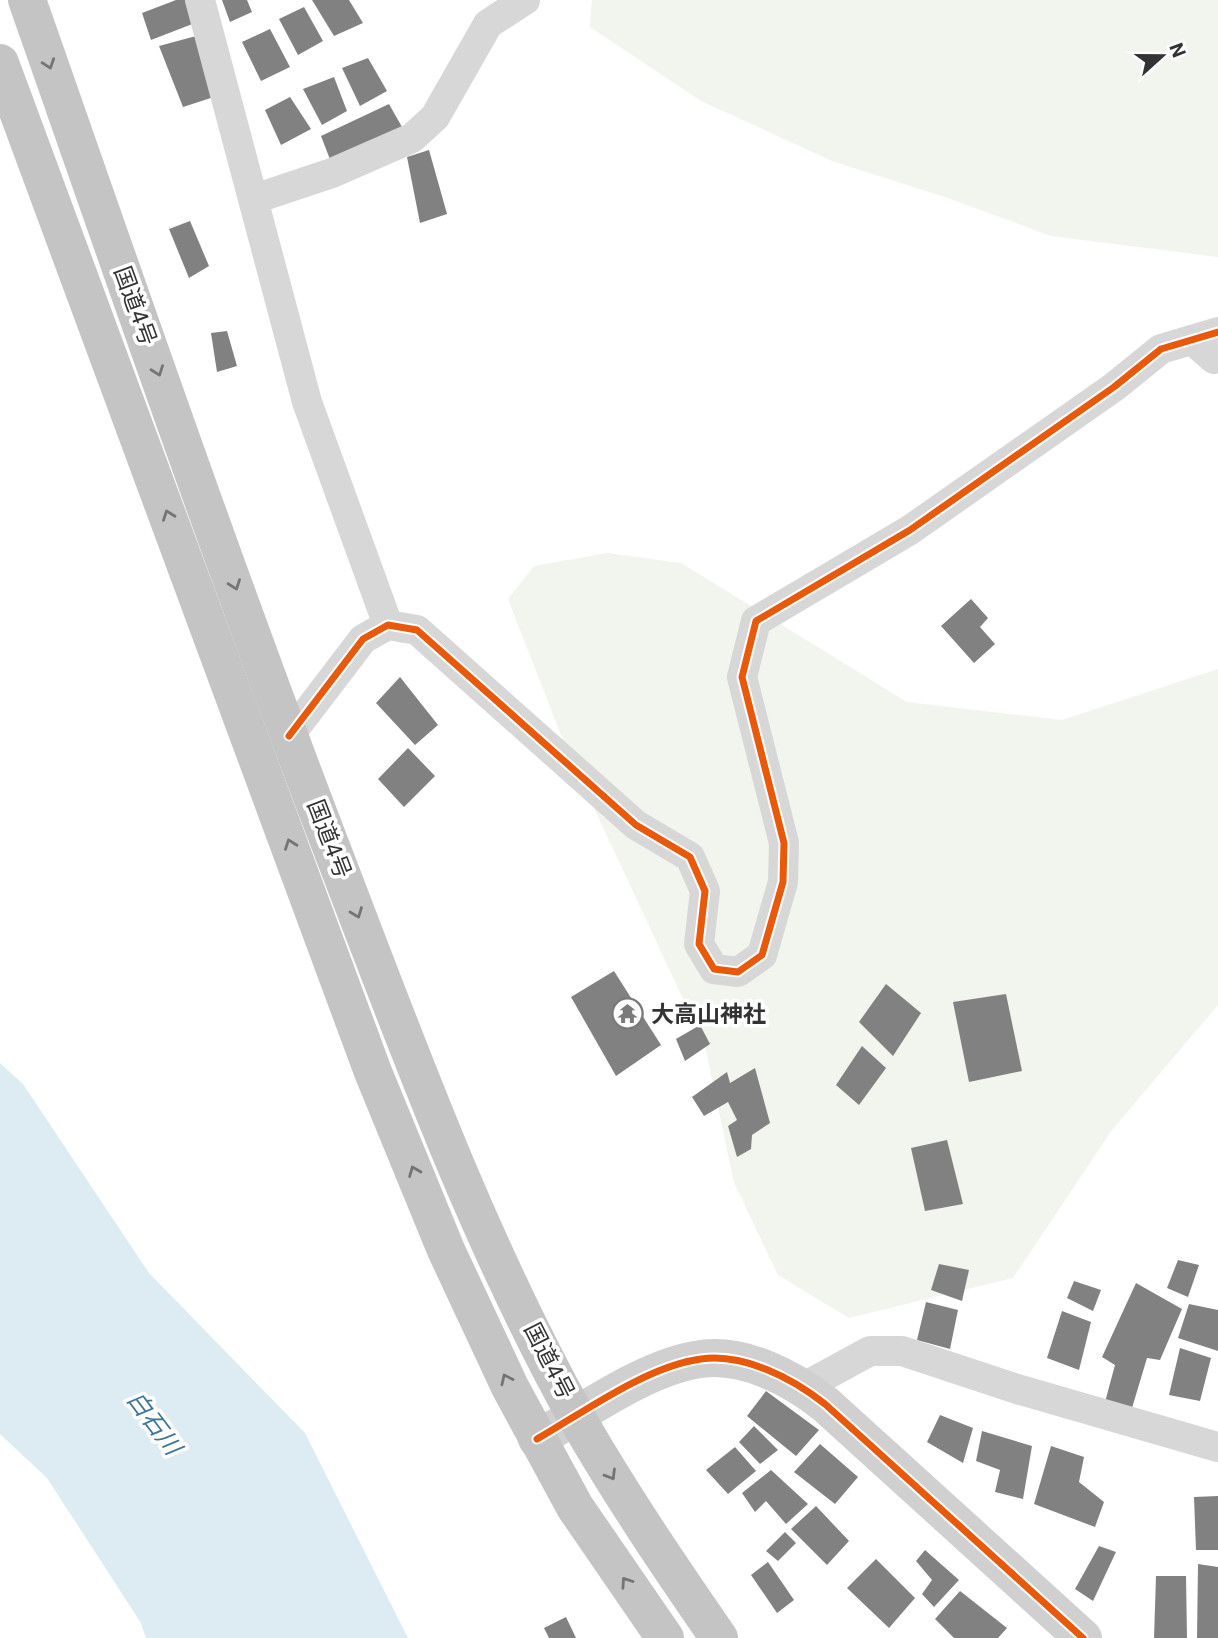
<svg xmlns="http://www.w3.org/2000/svg" width="1218" height="1638" viewBox="0 0 1218 1638" font-family="Roboto,'Noto Sans JP',sans-serif">
	<rect width="100%" height="100%" fill="#fff"/>
	<!-- green -->
	<g fill="#f1f5ed">
		<polygon points="592,0 1218,0 1218,257 1051,236 945,197 832,161 701,101 590,27"/>
		<polygon points="607,553 681,563 907,702 1062,720 1218,669 1218,1005 1112,1130 1013,1278 849,1318 778,1275 734,1183 705,1046 566,748 508,599 534,566"/>
	</g>
	<!-- water -->
	<polygon fill="#ddebf3" points="0,1063 23,1084 149,1273 305,1433 408,1638 146,1638 141,1623 47,1478 0,1434"/>
	<!-- building -->
	<g fill="#818181">
		<polygon points="176,0 186,0 195,23 151,40 142,13"/>
		<polygon points="222,0 247,0 252,12 230,22"/>
		<polygon points="312,0 349,0 363,23 334,36"/>
		<polygon points="304,7 323,41 298,55 279,19"/>
		<polygon points="270,29 290,67 261,81 242,42"/>
		<polygon points="196,36 217,96 183,107 159,46"/>
		<polygon points="368,58 387,91 360,106 342,68"/>
		<polygon points="334,77 347,111 322,125 303,89"/>
		<polygon points="290,97 311,129 281,145 265,110"/>
		<polygon points="389,104 402,127 331,162 321,136"/>
		<polygon points="429,150 447,214 420,223 407,157"/>
		<polygon points="190,221 209,266 189,278 169,229"/>
		<polygon points="227,331 237,366 217,372 211,333"/>
		<polygon points="971,599 988,618 980,627 995,644 974,663 941,626"/>
		<polygon points="400,677 438,725 415,745 376,703"/>
		<polygon points="408,748 435,776 404,807 378,779"/>
		<polygon points="614,971 661,1045 616,1076 571,997"/>
		<polygon points="886,984 921,1013 893,1056 859,1022"/>
		<polygon points="1006,994 1022,1071 969,1082 953,1002"/>
		<polygon points="700,1025 710,1044 685,1061 676,1039"/>
		<polygon points="862,1046 886,1068 859,1105 836,1085"/>
		<polygon points="755,1068 770,1123 752,1135 751,1149 737,1157 728,1126 737,1120 728,1102 704,1116 692,1097 727,1072 730,1083"/>
		<polygon points="947,1140 963,1204 925,1211 911,1148"/>
		<polygon points="1178,1260 1199,1265 1188,1297 1167,1288"/>
		<polygon points="939,1264 969,1270 962,1301 931,1290"/>
		<polygon points="1074,1281 1101,1290 1093,1311 1067,1298"/>
		<polygon points="1136,1283 1182,1309 1160,1360 1147,1358 1132,1408 1105,1402 1115,1365 1102,1357"/>
		<polygon points="926,1302 958,1310 950,1349 917,1340"/>
		<polygon points="1189,1304 1218,1310 1218,1351 1178,1338"/>
		<polygon points="1062,1311 1091,1322 1079,1370 1047,1358"/>
		<polygon points="1180,1348 1211,1358 1200,1401 1169,1395"/>
		<polygon points="766,1391 819,1430 796,1456 747,1416"/>
		<polygon points="940,1415 973,1428 963,1463 927,1442"/>
		<polygon points="754,1426 778,1450 760,1464 739,1442"/>
		<polygon points="982,1431 1032,1446 1023,1499 995,1492 1000,1470 976,1461"/>
		<polygon points="820,1444 858,1477 835,1504 794,1472"/>
		<polygon points="1051,1446 1084,1457 1079,1482 1104,1502 1095,1527 1034,1504"/>
		<polygon points="735,1447 756,1471 728,1494 706,1470"/>
		<polygon points="771,1470 808,1504 786,1524 766,1501 755,1512 742,1493"/>
		<polygon points="1218,1496 1218,1550 1196,1550 1194,1497"/>
		<polygon points="816,1506 849,1541 827,1565 791,1529"/>
		<polygon points="785,1532 796,1543 778,1561 766,1551"/>
		<polygon points="1099,1546 1116,1552 1093,1601 1075,1589"/>
		<polygon points="925,1550 959,1580 934,1607 922,1594 932,1580 916,1561"/>
		<polygon points="876,1559 915,1598 889,1628 847,1588"/>
		<polygon points="768,1562 794,1600 777,1613 751,1575"/>
		<polygon points="1198,1564 1218,1567 1218,1638 1197,1638"/>
		<polygon points="1156,1576 1186,1576 1187,1638 1154,1638"/>
		<polygon points="960,1591 1007,1628 998,1638 954,1638 935,1619"/>
		<polygon points="566,1617 576,1638 549,1638 544,1628"/>
	</g>
	<g fill="none" stroke-linecap="round" stroke-linejoin="round">
		<!-- street -->
		<g stroke="#d7d7d7" stroke-width="30">
			<polyline points="200,0 307,402 388,625"/>
			<polyline points="254,199 332,173 412,138 435,117 488,24 525,0"/>
			<polyline points="1192,340 1214,359 1218,358"/>
			<polyline points="289,736 363,639 388,625 417,630 636,825 690,857 705,891 699,944 714,969 738,972 762,955 783,882 784,843 742,677 756,621 910,530 1114,387 1161,349 1218,332"/>
			<polyline points="804,1387 870,1351 902,1351 1017,1389 1218,1447"/>
		</g>
		<!-- secondary -->
		<path stroke="#d0d0d0" stroke-width="38" d="M537 1439C584 1412 647 1366 701 1359 744 1353 792 1378 825 1404L1083 1638"/>
		<!-- highway -->
		<g stroke="#c4c4c4" stroke-width="38">
			<path d="M27 0C126 282 223 565 330 844 405 1039 476 1237 578 1420 621 1495 670 1567 719 1638"/>
			<polyline points="0,63 373,1072 446,1250 510,1387 575,1507 665,1638"/>
		</g>
		<defs>
			<g id="cycleway">
				<polyline points="289,736 363,639 388,625 417,630 636,825 690,857 705,891 699,944 714,969 738,972 762,955 783,882 784,843 742,677 756,621 910,530 1114,387 1161,349 1218,332"/>
				<path d="M537 1439C584 1412 647 1366 701 1359 744 1353 792 1378 825 1404L1083 1638"/>
			</g>
		</defs>
		<!-- cycleway casing -->
		<use href="#cycleway" stroke="#fff" stroke-width="11"/>
		<!-- cycleway -->
		<use href="#cycleway" stroke="#e8590c" stroke-width="7"/>
	</g>
	<!-- one-way arrows -->
	<defs><path id="oneway-chevron" d="M-2-3.5L2.5 0L-2 3.5" fill="none" stroke-width="1.6" stroke-linecap="round" stroke-linejoin="round" transform="scale(1.75)"/></defs>
	<g stroke="#747474">
		<use href="#oneway-chevron" transform="translate(49 64) rotate(71)"/>
		<use href="#oneway-chevron" transform="translate(158 371) rotate(70)"/>
		<use href="#oneway-chevron" transform="translate(168 515) rotate(-110)"/>
		<use href="#oneway-chevron" transform="translate(235 585) rotate(70)"/>
		<use href="#oneway-chevron" transform="translate(290 844) rotate(-110)"/>
		<use href="#oneway-chevron" transform="translate(357 913) rotate(69)"/>
		<use href="#oneway-chevron" transform="translate(414 1171) rotate(-112)"/>
		<use href="#oneway-chevron" transform="translate(506 1379) rotate(-115)"/>
		<use href="#oneway-chevron" transform="translate(611 1475) rotate(59)"/>
		<use href="#oneway-chevron" transform="translate(626 1582) rotate(-124)"/>
	</g>
	<!-- icons -->
	<defs>
		<symbol id="temple-ring" viewBox="-11 -11 22 22"><circle r="9.5" fill="#fff" stroke="#7a7a7a" stroke-width="1.5"/><path d="M0-6L5-2H3V0L6.5 2.5H4V6H1.5V3h-3V6H-4V2.5H-6.5L-3 0V-2H-5Z" fill="#7a7a7a"/></symbol>
	</defs>
	<g fill-rule="evenodd">
		<use href="#temple-ring" x="610" y="996" width="35" height="35"/>
	</g>
	<g text-anchor="middle" dominant-baseline="central" stroke-width="7" stroke-linejoin="round" paint-order="stroke">
		<!-- street labels -->
		<g font-size="23" fill="#333" stroke="#fff">
			<text transform="translate(135 306) rotate(70)">国道4号</text>
			<text transform="translate(329 839) rotate(69)">国道4号</text>
			<text transform="translate(549 1361) rotate(63)">国道4号</text>
		</g>
		<!-- poi labels -->
		<g font-size="23" font-weight="bold" fill="#333" stroke="#fff" text-anchor="start">
			<text x="651" y="1014">大高山神社</text>
		</g>
		<!-- water labels -->
		<g font-size="24" font-style="italic" fill="#3f7597" stroke="#fff">
			<text transform="translate(154 1423) rotate(53)">白石川</text>
		</g>
	</g>
	<!-- north arrow -->
	<g transform="translate(1162 56) rotate(69)" stroke="#ffffff" stroke-width="5" paint-order="stroke">
	<path d="M0-5L12 26L0 18L-12 26Z" fill="#333333"/>
	<text y="-10" font-size="19" font-weight="bold" text-anchor="middle" fill="#333333">N</text>
	</g>
</svg>
